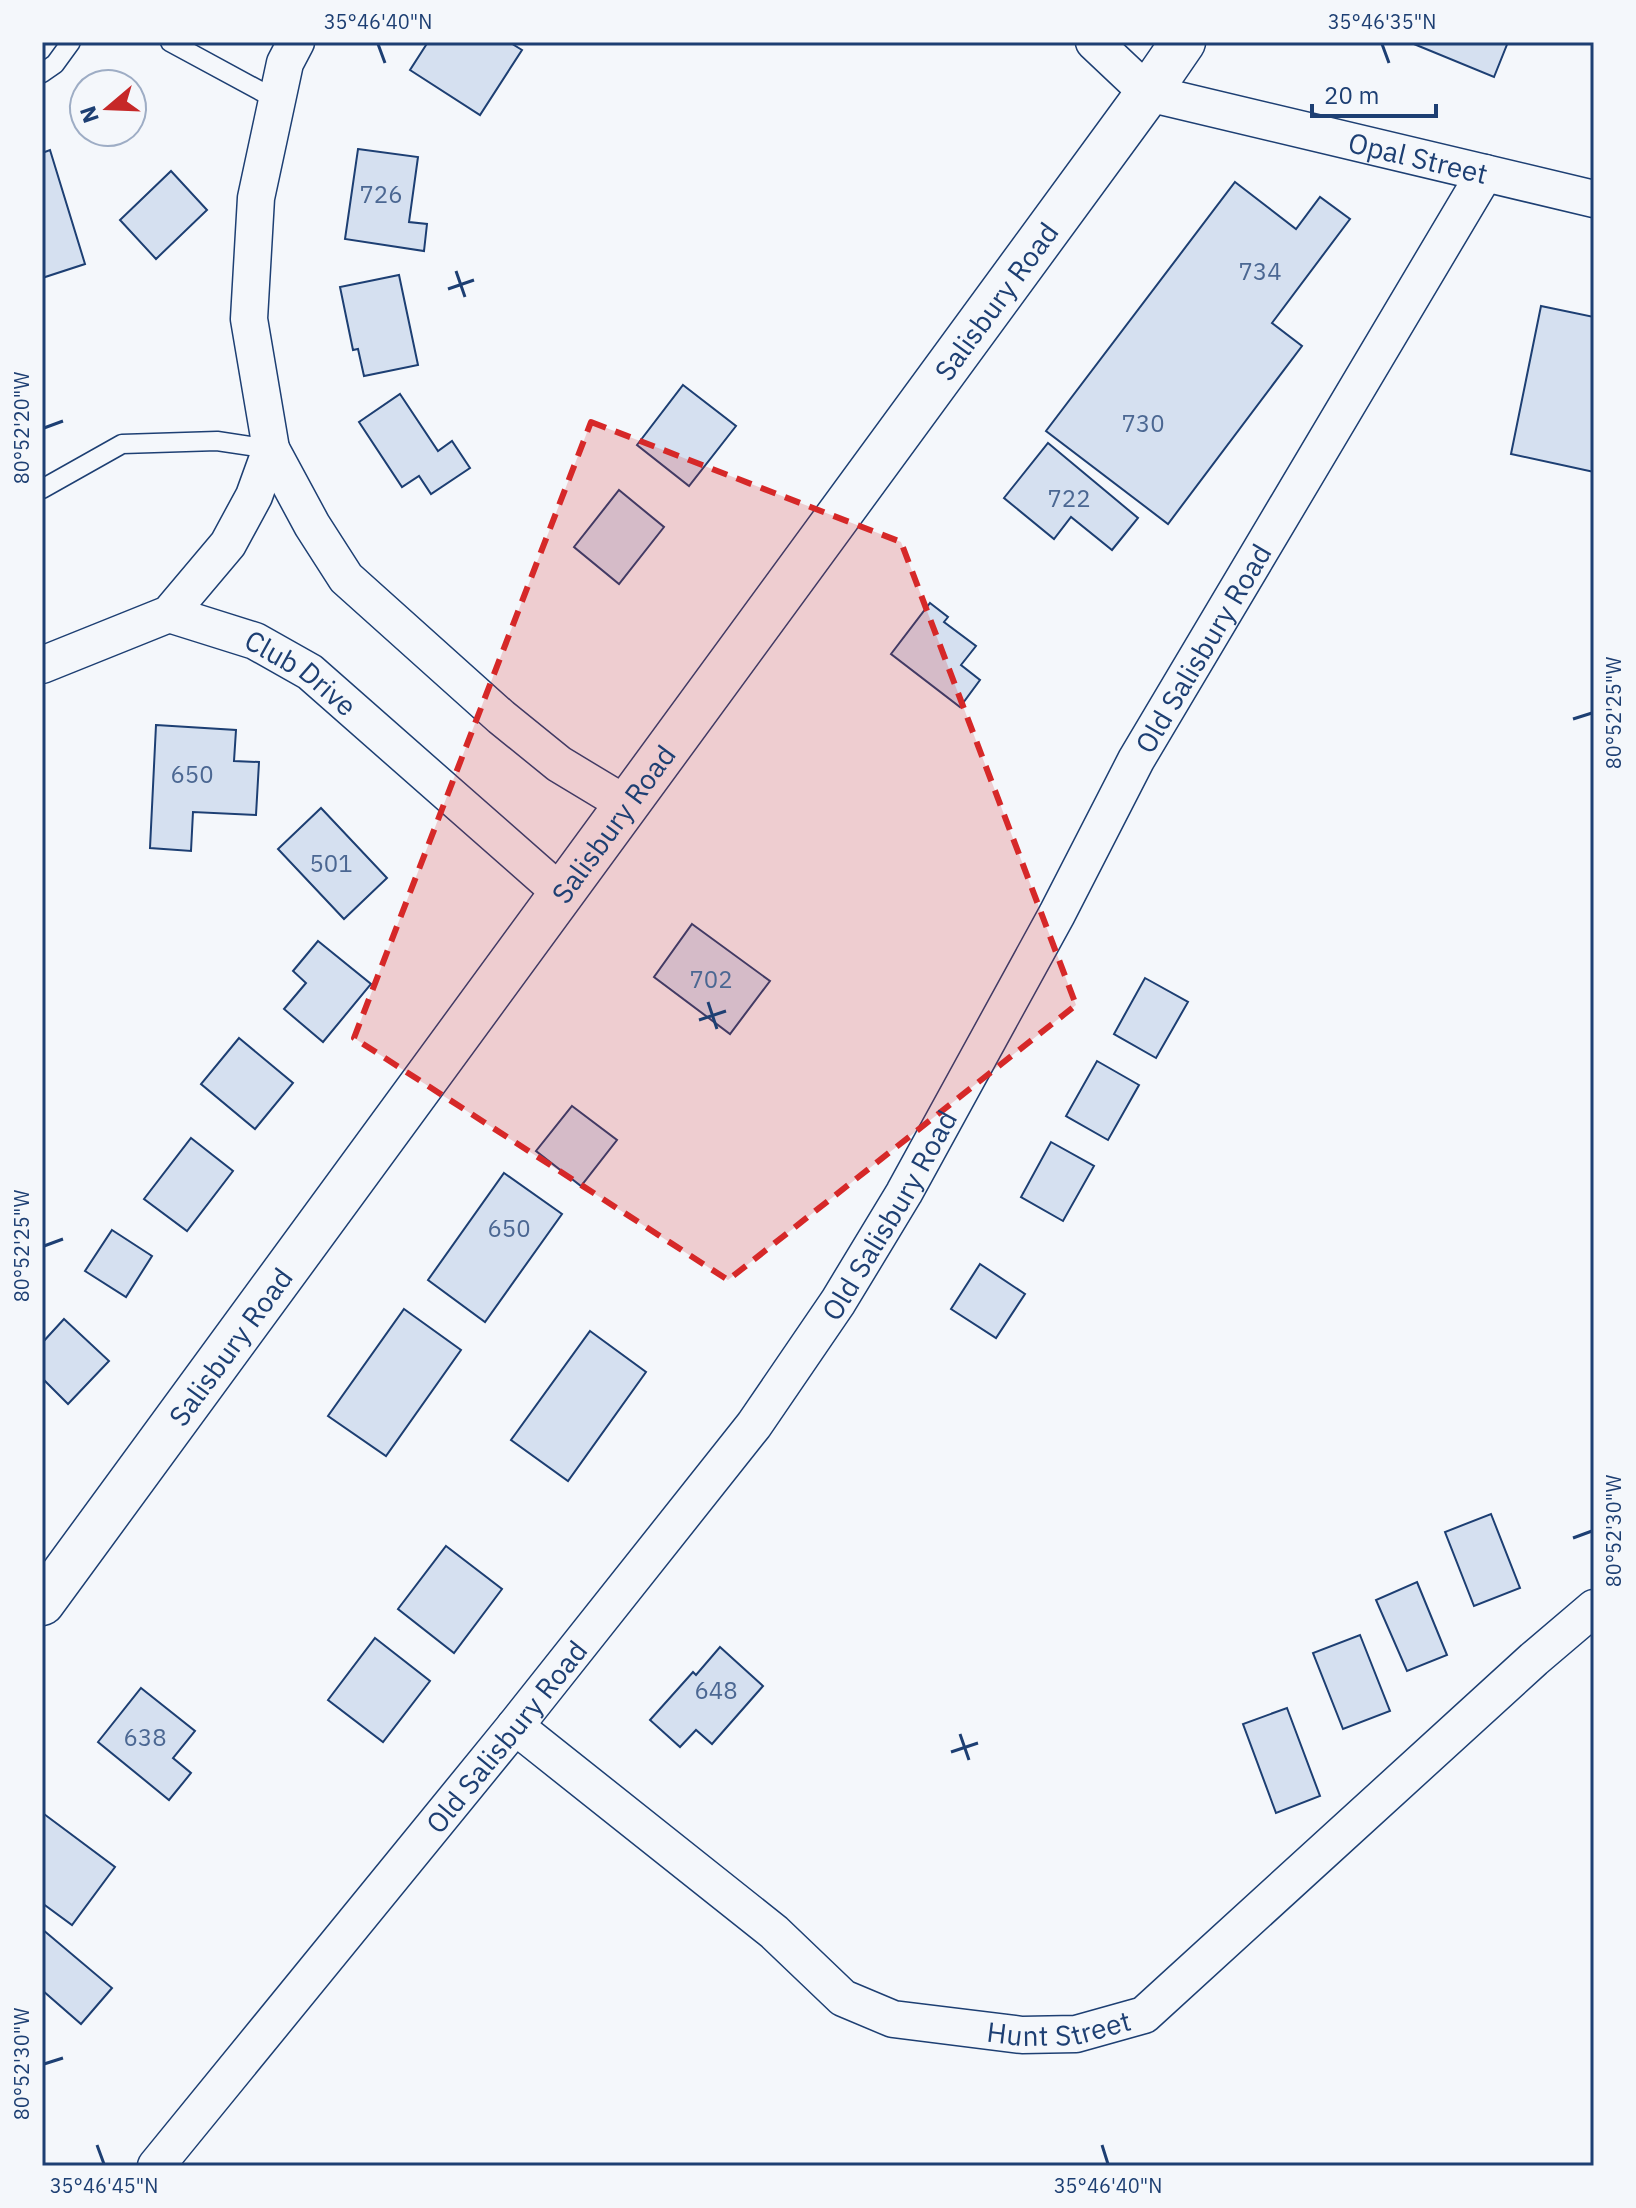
<svg xmlns="http://www.w3.org/2000/svg" width="1636" height="2208" viewBox="0 0 1636 2208" font-family="'IBM Plex Sans',sans-serif">
	<rect width="100%" height="100%" fill="#f4f7fb"/>
	<!-- building -->
	<g fill="#d5e0f0" stroke="#1d3f73" stroke-width="2">
		<polygon points="428,42 509,42 522,50 480,115 410,70"/>
		<polygon points="1409,42 1508,42 1494,77"/>
		<polygon points="358,149 418,157 409,222 427,224 424,251 345,239"/>
		<polygon points="50,150 85,264 42,278 42,153"/>
		<polygon points="171,171 207,210 156,259 120,220"/>
		<polygon points="1235,182 1296,229 1320,197 1350,219 1272,323 1302,346 1168,524 1046,431"/>
		<polygon points="399,275 418,365 364,376 358,349 353,350 340,287"/>
		<polygon points="1541,306 1594,317 1594,472 1511,454"/>
		<polygon points="683,385 736,426 689,486 637,445"/>
		<polygon points="400,394 438,451 452,441 470,468 431,494 419,476 402,487 359,422"/>
		<polygon points="1048,443 1138,518 1112,550 1071,517 1054,539 1004,498"/>
		<polygon points="619,490 664,527 619,584 574,547"/>
		<polygon points="930,603 948,617 944,622 976,646 961,665 980,680 960,707 891,654"/>
		<polygon points="156,725 236,730 234,761 259,762 256,815 193,812 191,851 150,848"/>
		<polygon points="321,808 387,878 344,919 278,849"/>
		<polygon points="692,924 770,981 730,1034 654,977"/>
		<polygon points="318,941 371,984 323,1042 284,1009 306,983 293,971"/>
		<polygon points="1145,978 1188,1002 1156,1058 1114,1034"/>
		<polygon points="239,1038 293,1083 255,1129 201,1084"/>
		<polygon points="1097,1061 1139,1085 1108,1140 1066,1116"/>
		<polygon points="572,1106 617,1140 581,1186 536,1151"/>
		<polygon points="191,1138 233,1171 187,1231 144,1199"/>
		<polygon points="1051,1142 1094,1166 1063,1221 1021,1197"/>
		<polygon points="504,1173 562,1214 485,1322 428,1280"/>
		<polygon points="112,1230 152,1256 126,1297 85,1271"/>
		<polygon points="980,1264 1025,1294 996,1338 951,1309"/>
		<polygon points="404,1309 461,1350 386,1456 328,1416"/>
		<polygon points="64,1319 109,1361 68,1404 42,1378 42,1343"/>
		<polygon points="590,1331 646,1372 568,1481 511,1440"/>
		<polygon points="1491,1514 1520,1588 1474,1606 1445,1532"/>
		<polygon points="446,1546 502,1589 454,1653 398,1609"/>
		<polygon points="1417,1582 1447,1655 1407,1671 1376,1600"/>
		<polygon points="1360,1635 1390,1711 1343,1729 1313,1653"/>
		<polygon points="375,1638 430,1681 383,1742 328,1700"/>
		<polygon points="720,1647 763,1686 712,1744 696,1730 680,1747 650,1720 693,1672 696,1675"/>
		<polygon points="141,1688 195,1731 173,1758 191,1773 169,1800 98,1742"/>
		<polygon points="1287,1708 1320,1796 1276,1813 1243,1724"/>
		<polygon points="44,1814 115,1867 72,1925 42,1903 42,1817"/>
		<polygon points="42,1929 112,1988 81,2024 42,1990"/>
	</g>
	<g fill="none" stroke-linecap="round" stroke-linejoin="round">
		<defs>
			<g id="lane">
				<polyline points="170,42 277,100"/>
				<polyline points="42,73 55,64 71,42"/>
				<polyline points="42,489 122,444 217,441 271,449"/>
			</g>
			<g id="street">
				<path id="s1" d="M1094 42 1148 93 1594 199"/>
				<polyline points="271,449 312,525 346,578 501,717 559,764 627,805"/>
				<path id="s2" d="M169 614 255 641 310 672 561 893"/>
				<polyline points="42,665 169,614 228,544 254,496 271,449 249,319 256,198 285,63 296,42"/>
				<path id="s3" d="M515 1726 774 1932 843 1998 893 2019 1022 2035 1076 2034 1144 2015 1534 1659 1594 1608"/>
				<path id="s4" d="M156 2166 515 1726 754 1425 838 1302 904 1193 1057 914 1136 760 1485 173"/>
			</g>
			<g id="secondary">
				<path id="s5" d="M42 1603 1148 93 1183 42"/>
			</g>
		</defs>
		<!-- lane casing -->
		<use href="#lane" stroke="#1d3f73" stroke-width="21"/>
		<!-- street casing -->
		<use href="#street" stroke="#1d3f73" stroke-width="39"/>
		<!-- secondary casing -->
		<use href="#secondary" stroke="#1d3f73" stroke-width="47"/>
		<!-- lane -->
		<use href="#lane" stroke="#f4f7fb" stroke-width="18"/>
		<!-- street -->
		<use href="#street" stroke="#f4f7fb" stroke-width="36"/>
		<!-- secondary -->
		<use href="#secondary" stroke="#f4f7fb" stroke-width="44"/>
	</g>
	<!-- marked area -->
	<path fill="#d62828" fill-opacity="0.2" stroke="#d62828" stroke-width="6" stroke-dasharray="16 10" stroke-linejoin="round" d="M591 422 901 542 1076 1005 728 1280 354 1038Z"/>
	<!-- ticks -->
	<path fill="none" stroke="#1d3f73" stroke-width="3" d="M378 44 385 63M1382 44 1389 63M456 271 465 297M448 289 474 280M44 428 63 421M1573 719 1592 713M708 1002 717 1029M699 1020 726 1011M44 1246 63 1239M1573 1538 1592 1531M960 1734 969 1760M951 1752 978 1743M44 2064 63 2058M97 2145 104 2164M1102 2145 1108 2164"/>
	<g text-anchor="middle" dominant-baseline="central" stroke-width="6" stroke-linejoin="round" paint-order="stroke">
		<!-- number labels -->
		<g font-size="24" fill="#4b6792">
			<text x="381" y="194">726</text>
			<text x="1260" y="271">734</text>
			<text x="1143" y="423">730</text>
			<text x="1069" y="498">722</text>
			<text x="192" y="774">650</text>
			<text x="331" y="863">501</text>
			<text x="711" y="979">702</text>
			<text x="509" y="1228">650</text>
			<text x="716" y="1690">648</text>
			<text x="145" y="1737">638</text>
		</g>
		<!-- street labels -->
		<g font-size="28" fill="#1d3f73" stroke="#f4f7fb">
			<text stroke="none"><textPath href="#s1" startOffset="352">Opal Street</textPath></text>
			<text stroke="none"><textPath href="#s5" startOffset="1614">Salisbury Road</textPath></text>
			<text stroke="none"><textPath href="#s4" startOffset="1850">Old Salisbury Road</textPath></text>
			<text stroke="none"><textPath href="#s2" startOffset="146">Club Drive</textPath></text>
			<text stroke="none"><textPath href="#s5" startOffset="966">Salisbury Road</textPath></text>
			<text stroke="none"><textPath href="#s4" startOffset="1202">Old Salisbury Road</textPath></text>
			<text stroke="none"><textPath href="#s5" startOffset="318">Salisbury Road</textPath></text>
			<text stroke="none"><textPath href="#s4" startOffset="554">Old Salisbury Road</textPath></text>
			<text stroke="none"><textPath href="#s3" startOffset="648">Hunt Street</textPath></text>
		</g>
	</g>
	<!-- border -->
	<rect width="1636" height="2208" fill="none" stroke="#f4f7fb" stroke-width="88"/>
	<!-- north arrow -->
	<g transform="translate(108 108) rotate(251)"><circle r="38" fill="#f4f7fb" stroke="#9eadc5" stroke-width="2"/>
	<path d="M0-6L14 30L0 20L-14 30Z" fill="#c62828"/>
	<text y="-12" font-size="22" font-weight="bold" text-anchor="middle" fill="#1d3f73">N</text>
	</g>
	<!-- scale -->
	<path d="M1312 104v12h124v-12" fill="none" stroke="#1d3f73" stroke-width="4"/>
	<text x="1324" y="104" font-size="24" fill="#1d3f73" stroke="#f4f7fb" stroke-width="6" paint-order="stroke">20 m</text>
	<rect x="44" y="44" width="1548" height="2120" fill="none" stroke="#1d3f73" stroke-width="3"/>
	<g font-size="20" text-anchor="middle" fill="#1d3f73">
		<text x="378" y="29">35°46'40"N</text>
		<text x="1382" y="29">35°46'35"N</text>
		<text transform="translate(22 428) rotate(-90)" y="7">80°52'20"W</text>
		<text transform="translate(1614 713) rotate(-90)" y="7">80°52'25"W</text>
		<text transform="translate(22 1246) rotate(-90)" y="7">80°52'25"W</text>
		<text transform="translate(1614 1531) rotate(-90)" y="7">80°52'30"W</text>
		<text transform="translate(22 2064) rotate(-90)" y="7">80°52'30"W</text>
		<text x="104" y="2193">35°46'45"N</text>
		<text x="1108" y="2193">35°46'40"N</text>
	</g>
</svg>
